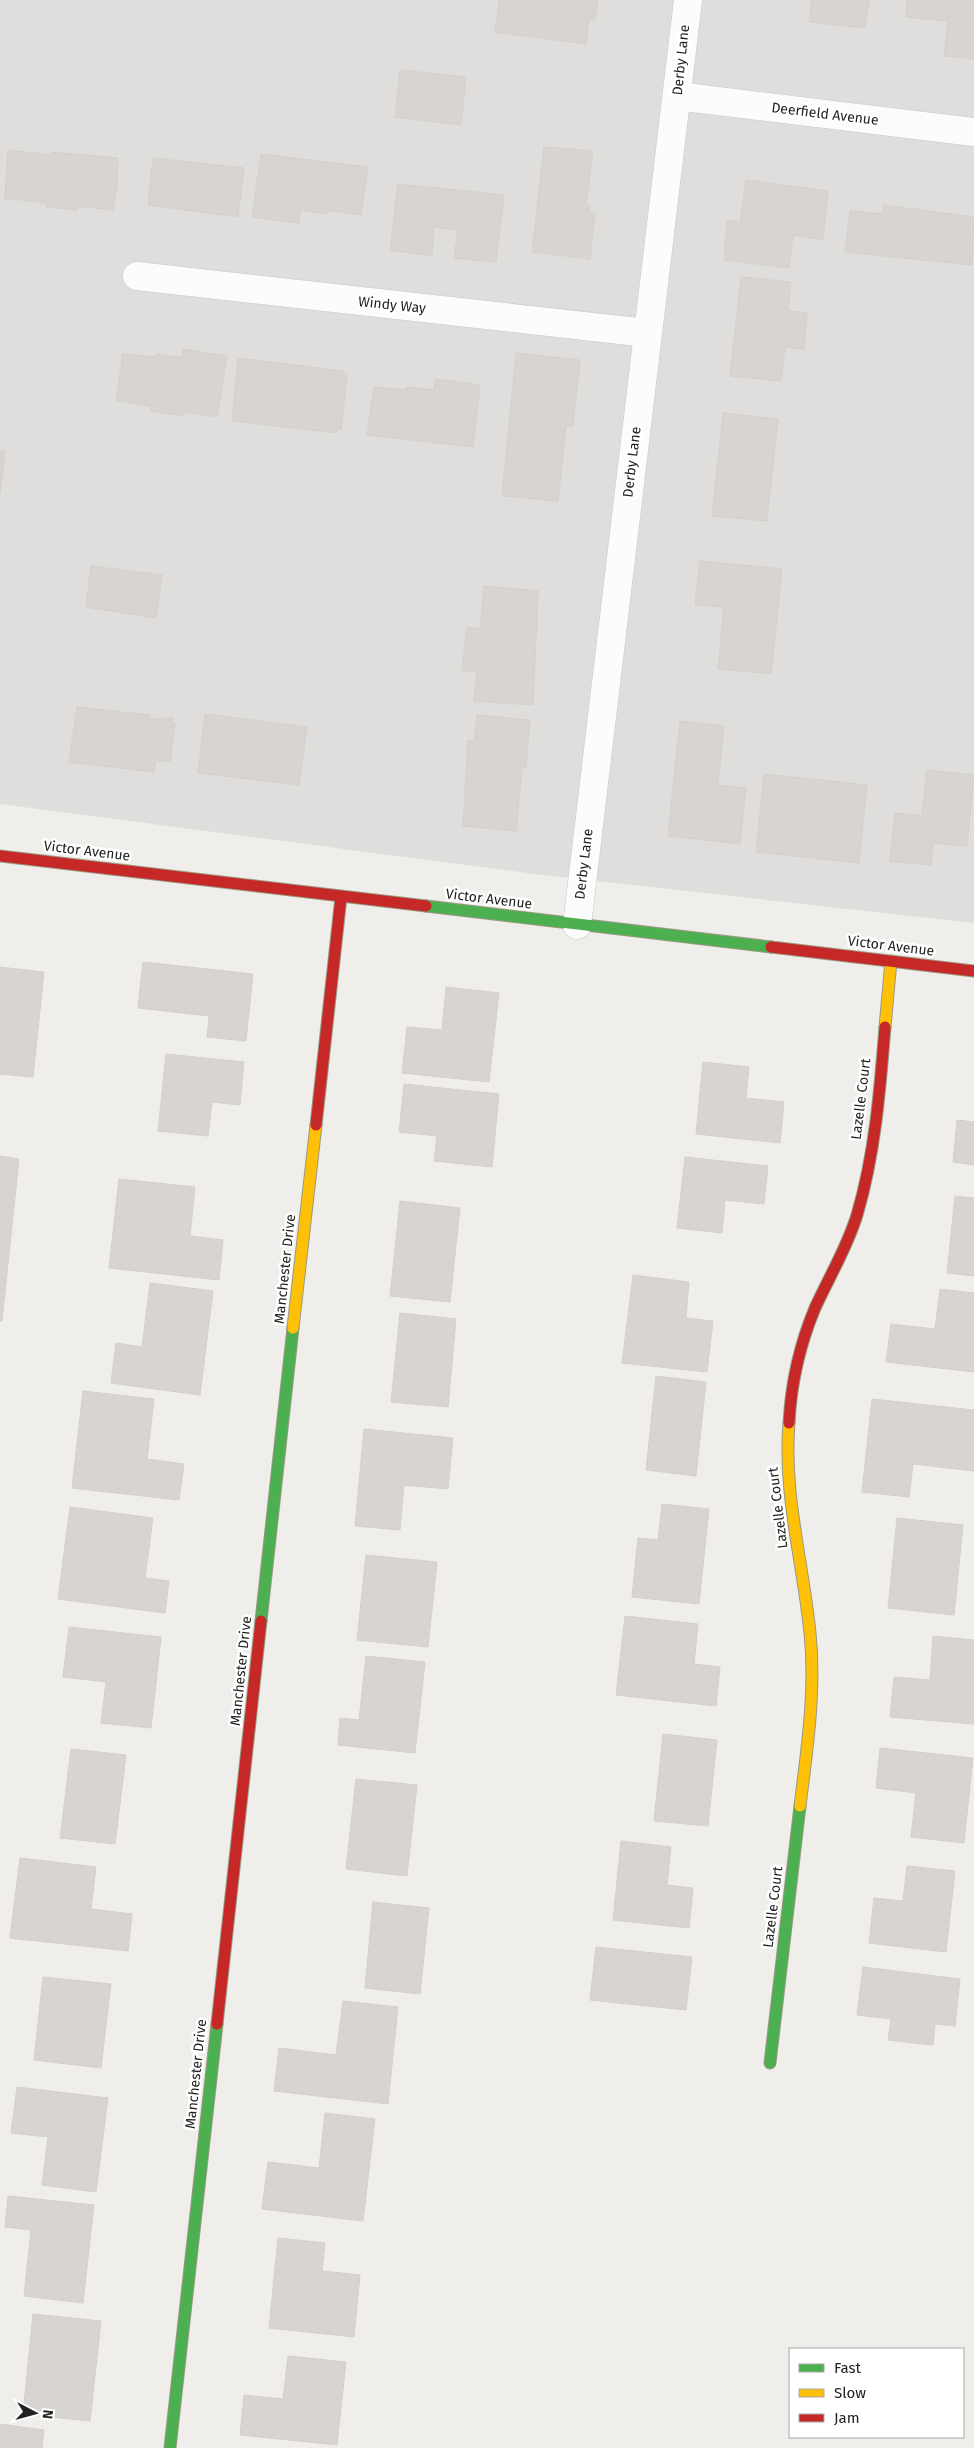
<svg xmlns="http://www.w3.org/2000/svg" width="974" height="2448" viewBox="0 0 974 2448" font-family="'Fira Sans',sans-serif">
	<rect width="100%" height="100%" fill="#f0eeeb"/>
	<!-- residential -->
	<polygon fill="#dfdedc" points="0,0 974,0 974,923 543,875 0,804"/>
	<!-- building -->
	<g fill="#d7d4d2" stroke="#d3d0cc">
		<polygon points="499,0 598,0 595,20 589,19 586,44 495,32"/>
		<polygon points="812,0 869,0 865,28 809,22"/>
		<polygon points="907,0 974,0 974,59 944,56 948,21 906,17"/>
		<polygon points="400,70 466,77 461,125 395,117"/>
		<polygon points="544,147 593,151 586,206 590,206 589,213 595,213 590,259 532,252"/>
		<polygon points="8,150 52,155 51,152 118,158 117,186 113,210 77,206 77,210 46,207 46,203 5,198"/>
		<polygon points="261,154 368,167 361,215 327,210 327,214 300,210 299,223 252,217"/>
		<polygon points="153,158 244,168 238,217 148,205"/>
		<polygon points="746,180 828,191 823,240 793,235 789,268 724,260 727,220 740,222"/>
		<polygon points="398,184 504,195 496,262 454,258 458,230 434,227 432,256 390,250"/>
		<polygon points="884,205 974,217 972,265 845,252 850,211 883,214"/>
		<polygon points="741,277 791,282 788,311 807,313 804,349 785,347 781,381 730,376"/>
		<polygon points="183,349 227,356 217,417 184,412 183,416 151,411 151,407 116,400 123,354 155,357 157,354 182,358"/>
		<polygon points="516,353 580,360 573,426 566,426 558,501 502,496"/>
		<polygon points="238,358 344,371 343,375 347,375 341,430 337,429 337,433 232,421"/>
		<polygon points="435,379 480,385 473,447 367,435 374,387 407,390 407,387 434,390"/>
		<polygon points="723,413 778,419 767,521 712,516"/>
		<polygon points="0,451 5,451 0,494"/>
		<polygon points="700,561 782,569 771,674 718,669 724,607 695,605"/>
		<polygon points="91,566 162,575 156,618 86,607"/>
		<polygon points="484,586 538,591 533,705 474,701 477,672 462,670 467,627 480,629"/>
		<polygon points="77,707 149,715 149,719 173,718 172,723 175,723 170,762 156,760 154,772 69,762"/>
		<polygon points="205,714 307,727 299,785 198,773"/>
		<polygon points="477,715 530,720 526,768 522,768 516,831 463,826 468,740 474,741"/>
		<polygon points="680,721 724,726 718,785 746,788 740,844 668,836"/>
		<polygon points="927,770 974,775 967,846 933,843 931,865 890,861 895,813 922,816"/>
		<polygon points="764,774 867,785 859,863 756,852"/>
		<polygon points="143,962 253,974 246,1041 207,1037 209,1016 138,1008"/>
		<polygon points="0,967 44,972 33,1077 0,1074"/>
		<polygon points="446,987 499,993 489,1082 402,1073 407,1027 442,1030"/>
		<polygon points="166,1054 244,1062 240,1105 212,1102 208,1136 158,1131"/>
		<polygon points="703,1062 749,1067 746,1098 784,1102 780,1143 696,1134"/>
		<polygon points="404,1084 499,1094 492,1167 434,1161 437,1136 399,1132"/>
		<polygon points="957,1120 974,1122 974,1165 953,1162"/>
		<polygon points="0,1156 19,1159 2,1321 0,1321"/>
		<polygon points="685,1157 768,1166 764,1204 725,1200 722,1233 677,1228"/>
		<polygon points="119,1179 195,1187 190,1236 223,1240 219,1280 109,1268"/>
		<polygon points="955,1196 974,1198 974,1276 947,1273"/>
		<polygon points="400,1201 460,1208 450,1302 390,1296"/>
		<polygon points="633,1275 689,1282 686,1318 713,1321 707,1372 622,1363"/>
		<polygon points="150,1283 213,1291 200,1395 111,1383 116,1343 142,1347"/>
		<polygon points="940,1289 974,1293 974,1372 886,1362 891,1324 935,1329"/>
		<polygon points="400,1313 456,1319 448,1407 391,1402"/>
		<polygon points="656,1376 706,1382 696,1476 646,1470"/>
		<polygon points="83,1391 154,1399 147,1459 184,1464 179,1500 72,1488"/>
		<polygon points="872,1399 974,1410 974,1471 913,1464 909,1497 862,1492"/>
		<polygon points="364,1429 453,1438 448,1489 404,1485 400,1530 355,1526"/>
		<polygon points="662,1504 709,1509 699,1604 632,1597 638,1538 658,1540"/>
		<polygon points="70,1507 153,1518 145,1578 169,1581 165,1613 58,1599"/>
		<polygon points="897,1518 963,1525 954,1615 888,1608"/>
		<polygon points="366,1555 437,1562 428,1647 357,1640"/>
		<polygon points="625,1616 698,1624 694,1664 720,1667 716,1706 616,1695"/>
		<polygon points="69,1627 161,1637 151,1728 101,1723 106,1682 63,1677"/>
		<polygon points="933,1636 974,1640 974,1724 890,1717 894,1677 930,1680"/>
		<polygon points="366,1656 425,1662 415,1753 338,1745 340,1718 359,1720"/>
		<polygon points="663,1734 717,1740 708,1826 654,1821"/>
		<polygon points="880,1748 973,1758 964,1843 911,1837 916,1793 876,1788"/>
		<polygon points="71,1749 126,1755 115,1844 60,1838"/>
		<polygon points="356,1779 417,1785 407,1876 346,1869"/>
		<polygon points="621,1841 671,1847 667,1885 693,1888 689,1928 613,1920"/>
		<polygon points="20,1858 96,1867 91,1909 132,1914 128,1951 10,1938"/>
		<polygon points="907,1866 955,1871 946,1952 869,1943 874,1898 903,1901"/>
		<polygon points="373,1902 429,1908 420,1994 365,1988"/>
		<polygon points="596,1947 692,1957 686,2010 590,2000"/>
		<polygon points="863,1967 960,1979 955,2026 935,2024 933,2045 888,2040 891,2019 857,2015"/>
		<polygon points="43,1977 111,1984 101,2068 34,2060"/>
		<polygon points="343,2001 398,2007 388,2104 274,2091 279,2048 336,2055"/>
		<polygon points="17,2087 108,2098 96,2192 42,2185 48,2137 11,2133"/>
		<polygon points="325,2113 375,2119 363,2221 262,2209 268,2162 319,2168"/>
		<polygon points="8,2196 94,2205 83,2303 24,2296 31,2230 5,2227"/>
		<polygon points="278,2238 325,2243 322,2271 360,2275 354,2337 269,2328"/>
		<polygon points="33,2314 101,2321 90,2421 23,2414"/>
		<polygon points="288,2356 346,2362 337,2445 240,2435 244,2395 283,2399"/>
		<polygon points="0,2424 44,2430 42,2448 0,2448"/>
	</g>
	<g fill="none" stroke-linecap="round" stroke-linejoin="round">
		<defs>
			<g id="street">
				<polyline points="677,96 974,132"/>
				<polyline points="137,276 647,333"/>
				<polyline points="577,925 688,0"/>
			</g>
			<g id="fast">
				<polyline points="426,906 771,947"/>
				<polyline points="261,1621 293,1328"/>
				<polyline points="770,2063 800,1806"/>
				<polyline points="170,2448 217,2024"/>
			</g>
			<g id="slow">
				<polyline points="885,1027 891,961"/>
				<polyline points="293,1328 316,1125"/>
				<path d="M789 1423C783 1494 803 1562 810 1633 816 1691 807 1749 800 1806"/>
			</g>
			<g id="jam">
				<polyline points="0,856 426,906"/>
				<polyline points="771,947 974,971"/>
				<polyline points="316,1125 341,897"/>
				<path d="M789 1423C791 1384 800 1344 815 1308 829 1277 847 1248 857 1215 875 1154 880 1090 885 1027"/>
				<polyline points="217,2024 261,1621"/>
			</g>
		</defs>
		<!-- street casing -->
		<use href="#street" stroke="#c9c8c7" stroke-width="29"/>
		<!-- fast casing -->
		<use href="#fast" stroke="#999a82" stroke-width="13"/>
		<!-- slow casing -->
		<use href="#slow" stroke="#999a82" stroke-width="13"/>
		<!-- jam casing -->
		<use href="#jam" stroke="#999a82" stroke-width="13"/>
		<!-- street -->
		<use href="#street" stroke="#fdfcfc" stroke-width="28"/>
		<!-- fast -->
		<use href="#fast" stroke="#4caf50" stroke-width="11"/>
		<!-- slow -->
		<use href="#slow" stroke="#ffc107" stroke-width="11"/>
		<!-- jam -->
		<use href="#jam" stroke="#c62828" stroke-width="11"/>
	</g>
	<g text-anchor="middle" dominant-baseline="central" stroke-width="5" stroke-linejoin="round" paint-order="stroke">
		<!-- street labels -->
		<g font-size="14" fill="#222" stroke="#fff">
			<text transform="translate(681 60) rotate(-84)">Derby Lane</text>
			<text transform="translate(825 114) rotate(7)">Deerfield Avenue</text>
			<text transform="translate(392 305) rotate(6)">Windy Way</text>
			<text transform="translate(632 462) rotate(-83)">Derby Lane</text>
			<text transform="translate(87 851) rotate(7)">Victor Avenue</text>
			<text transform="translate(584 864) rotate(-83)">Derby Lane</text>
			<text transform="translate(489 899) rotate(7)">Victor Avenue</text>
			<text transform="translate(891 946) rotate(7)">Victor Avenue</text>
			<text transform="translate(861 1099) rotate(-83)">Lazelle Court</text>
			<text transform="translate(285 1269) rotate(-84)">Manchester Drive</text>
			<text transform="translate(778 1508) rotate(-97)">Lazelle Court</text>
			<text transform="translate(241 1671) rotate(-84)">Manchester Drive</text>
			<text transform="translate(773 1907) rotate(-83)">Lazelle Court</text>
			<text transform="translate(196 2074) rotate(-84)">Manchester Drive</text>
		</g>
	</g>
	<!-- legend -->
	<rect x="789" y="2348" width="175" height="90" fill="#ffffff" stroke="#a7a7a7"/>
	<rect x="799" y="2364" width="25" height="8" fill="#4caf50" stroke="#a7a7a7"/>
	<text x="834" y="2373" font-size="15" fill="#222222">Fast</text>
	<rect x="799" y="2389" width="25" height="8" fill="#ffc107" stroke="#a7a7a7"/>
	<text x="834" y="2398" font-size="15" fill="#222222">Slow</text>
	<rect x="799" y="2414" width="25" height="8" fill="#c62828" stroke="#a7a7a7"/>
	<text x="834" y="2423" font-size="15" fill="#222222">Jam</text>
	<!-- north arrow -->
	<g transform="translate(35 2413) rotate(96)" stroke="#ffffff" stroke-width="4" paint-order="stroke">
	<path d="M0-4L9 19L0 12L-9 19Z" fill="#222222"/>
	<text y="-8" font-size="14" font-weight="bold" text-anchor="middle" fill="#222222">N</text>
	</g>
</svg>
